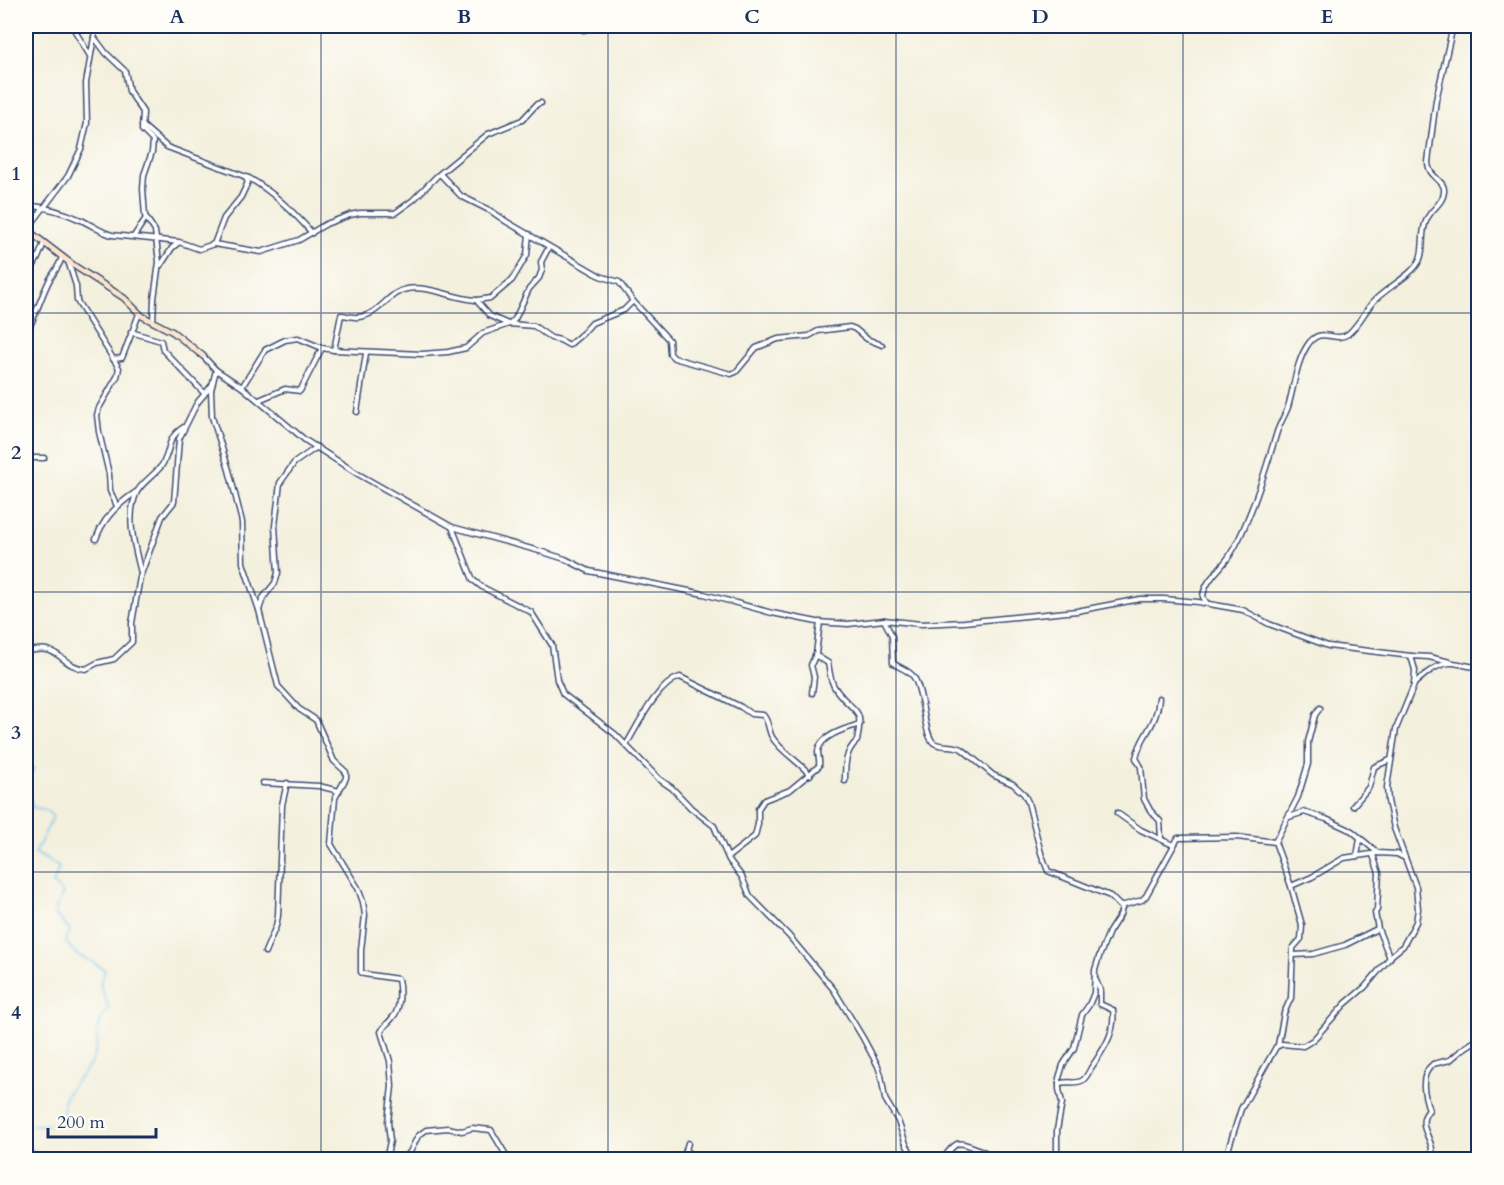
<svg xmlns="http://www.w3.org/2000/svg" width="1504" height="1185" viewBox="0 0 1504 1185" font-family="Cardo,serif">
	<rect width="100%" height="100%" fill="#fdfcf7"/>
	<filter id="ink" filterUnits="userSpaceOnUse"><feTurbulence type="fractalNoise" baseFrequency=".0167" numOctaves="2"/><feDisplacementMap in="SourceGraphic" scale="12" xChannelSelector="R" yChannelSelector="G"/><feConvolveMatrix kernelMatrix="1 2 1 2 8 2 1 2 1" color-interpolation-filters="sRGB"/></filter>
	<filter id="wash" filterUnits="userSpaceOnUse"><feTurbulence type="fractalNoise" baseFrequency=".008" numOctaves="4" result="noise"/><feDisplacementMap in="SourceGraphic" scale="24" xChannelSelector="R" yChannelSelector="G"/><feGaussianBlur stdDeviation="1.35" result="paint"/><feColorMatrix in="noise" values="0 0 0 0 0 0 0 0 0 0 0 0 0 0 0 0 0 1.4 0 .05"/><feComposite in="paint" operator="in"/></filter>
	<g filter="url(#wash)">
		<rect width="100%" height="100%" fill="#f4f0de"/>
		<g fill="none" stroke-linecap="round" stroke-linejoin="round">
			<!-- stream -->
			<g stroke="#6dc2ea" stroke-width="1.5">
				<polyline points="26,664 31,678 26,687"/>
				<polyline points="26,715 27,717 26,721"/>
				<path d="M26 760 34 769 27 782 32 807 46 810 53 817 35 853 59 867 53 884 63 893 54 913 70 930 65 941 77 955 91 961 105 970 100 984 109 1009C92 1026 101 1044 92 1061 85 1074 73 1083 66 1095 60 1106 68 1113 58 1125H26"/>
				<polyline points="26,1146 42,1154 42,1160"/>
			</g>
		</g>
	</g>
	<g filter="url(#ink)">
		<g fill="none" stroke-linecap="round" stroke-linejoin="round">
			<defs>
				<g id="street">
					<polyline points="72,26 90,56"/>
					<polyline points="572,26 584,30 598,26"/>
					<polyline points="94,37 106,53 125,71 129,91 143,112 142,130 153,141 152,152 144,175 143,189 145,216 155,231 159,262 154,299 153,322"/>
					<path d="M142 125 167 147 249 178C273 192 293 211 312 233"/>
					<polyline points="440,174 461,196 491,211 507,222 600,276 619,282 633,301 669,340 670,354 674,358 731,374 736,372 756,348 778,339 809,336 818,331 850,327 855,329 867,339 882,345"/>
					<path d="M26 205C45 207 64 212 81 220 92 225 100 232 112 235L179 242 199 249 214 244 261 252 299 240 326 224 350 215 360 213H395L413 200 437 176 488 134 522 120 537 104 541 103"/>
					<polyline points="27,230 68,176 81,149 87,123 86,83 96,26"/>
					<polyline points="134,236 146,218"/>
					<polyline points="214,244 224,218 241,197 248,182 245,177"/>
					<polyline points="68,261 76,286 77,301 119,368 117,377 99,408 97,415 99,432 109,474 110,491 117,506"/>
					<polyline points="161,265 172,248 178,243"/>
					<polyline points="26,279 38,258 44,243"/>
					<polyline points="477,300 491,298 512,280 527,255 529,234"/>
					<polyline points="510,324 515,319 529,289 539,278 542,270 541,262 549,247"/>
					<polyline points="131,332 161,341 163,350 204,393"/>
					<path d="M26 334C35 317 40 300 48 283 52 274 59 268 62 257"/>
					<path d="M334 350 341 315C347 315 353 318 359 317 380 315 388 292 407 289 429 285 455 299 476 300L490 316 508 324"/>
					<polyline points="203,356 216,370 242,387 305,440 358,474 452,527 473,580 482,587 531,612 552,645 557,680 563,694 615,734 659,779 672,788 691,808 714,826 729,860 742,877 750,896 789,936 834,990 863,1038 878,1066 881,1075 885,1099 898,1121 906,1144 915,1160"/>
					<polyline points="113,359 122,358 139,314"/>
					<path d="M216 370 211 390 212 417 229 470 242 522 243 563 259 610 278 686 299 709 316 720 334 761 346 772V778L335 798 331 844 358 888 363 902 365 915 361 950V972L364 974 398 979C400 989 401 1009 393 1017 389 1023 384 1025 381 1032L390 1061 392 1086 388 1122 390 1141 386 1160"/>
					<polyline points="242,387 265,350 285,340 298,338 322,348 334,350 422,354 448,352 466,348 483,333 509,324 534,326 551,338 560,340 569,345 583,333 592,323 624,310 633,301"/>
					<polyline points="259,400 285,389 300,391 322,348"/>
					<polyline points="357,412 366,353"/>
					<polyline points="26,458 44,458"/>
					<polyline points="452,527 543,552 565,559 589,571 704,594 772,613 817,622 848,624 884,620 921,624 964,622 1077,611 1140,599 1164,599 1198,602 1243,610 1269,624 1328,646 1411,656 1415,670 1414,685 1396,729 1387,787 1388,801 1394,828 1416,887 1418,909 1416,922 1403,946 1392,955 1365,987 1345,1004 1313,1040 1303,1046 1282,1044 1276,1047 1241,1109 1229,1147 1229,1160"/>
					<path d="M96 539C103 518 118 504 136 492"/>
					<path d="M141 573C135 548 125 517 137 492 142 482 155 475 162 465 172 449 165 439 184 427"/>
					<path d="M1206 602 1203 597C1204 581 1222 568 1230 555 1237 544 1243 531 1248 518 1260 490 1268 461 1277 432 1280 423 1285 415 1288 407 1294 387 1296 363 1307 346 1321 324 1334 344 1348 334 1358 326 1365 311 1373 302 1385 288 1414 275 1420 259 1425 246 1420 232 1427 219 1431 209 1443 204 1444 192 1446 180 1428 178 1428 162L1436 100 1453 26"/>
					<polyline points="259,610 263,598 275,583 278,573 275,526 280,483 294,463 317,447"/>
					<path d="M884 620 892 636 893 663C899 668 907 669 913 676 924 690 923 735 934 743 942 748 953 744 962 749L993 775 1013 784 1024 794 1028 802 1041 853 1048 871 1110 896 1122 908 1120 915 1109 932 1099 957 1095 970 1094 993 1089 1005 1082 1015 1074 1048 1063 1065 1059 1078V1089L1062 1103 1057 1130V1160"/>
					<path d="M26 652C62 642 58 666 86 669L97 663 114 659 132 642V623L140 577 162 517 174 502 179 439 197 403 212 385"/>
					<path d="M815 655 828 663C830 673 830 682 837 691 855 715 864 705 857 741 845 751 845 766 845 781"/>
					<polyline points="1411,656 1429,657 1450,662"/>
					<path d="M1414 684C1424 675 1438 662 1453 663 1462 664 1470 667 1478 667"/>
					<polyline points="812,693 814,677 811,665 816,654 820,622"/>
					<path d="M1159 698C1157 727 1141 734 1136 758L1141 767 1144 799 1150 810 1160 821 1161 839"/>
					<path d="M626 745C638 725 657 684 680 677L741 707 751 714 763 715C769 721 768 730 772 737 781 752 799 761 810 775"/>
					<polyline points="263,783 319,786 339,791"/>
					<polyline points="1353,806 1369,787 1374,767 1390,760"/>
					<polyline points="1117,813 1141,830 1173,845"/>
					<polyline points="1289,817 1304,812 1326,819 1352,831 1378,853"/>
					<polyline points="1373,855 1379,873 1377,910 1375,913 1378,929 1390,958"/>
					<polyline points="1357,856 1360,839"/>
					<path d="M728 857 755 836 758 824V809L764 800 790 790 819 766C820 761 818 756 818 751 820 735 848 728 860 724"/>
					<polyline points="1291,886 1312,877 1344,858 1378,853 1397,854 1405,858"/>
					<polyline points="1121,906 1142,900 1146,896 1178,838 1237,837 1275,842"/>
					<polyline points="265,952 276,926 278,916 282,805 287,783"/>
					<polyline points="1294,955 1313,954 1345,945 1377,929"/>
					<polyline points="1278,1045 1284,1013 1291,998 1293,948 1301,939 1302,925 1291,886 1275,842 1298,797 1308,764 1308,742 1315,715 1320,708"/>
					<path d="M1059 1084C1066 1080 1076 1085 1083 1080 1086 1078 1089 1072 1091 1068 1103 1050 1116 1033 1113 1010L1100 1004V990L1095 978"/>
					<polyline points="686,1152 704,1160"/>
					<polyline points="403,1160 410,1152 418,1136 426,1130 448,1128 462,1131 472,1128 491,1130 509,1160"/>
					<polyline points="683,1160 688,1143"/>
					<path d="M942 1160C946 1155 951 1147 957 1144 964 1141 992 1155 999 1160"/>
					<path d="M1431 1160C1438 1140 1413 1127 1429 1110 1424 1095 1419 1075 1433 1064L1450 1060 1463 1049 1478 1039"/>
				</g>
				<polyline id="secondary" points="26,229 73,265 124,298 142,316 173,332 203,356"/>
			</defs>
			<!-- street casing -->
			<use href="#street" stroke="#3c4c71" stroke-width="7"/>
			<!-- secondary casing -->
			<use href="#secondary" stroke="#3c4c71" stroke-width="8"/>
			<!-- street -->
			<use href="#street" stroke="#fff" stroke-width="4"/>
			<!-- secondary -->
			<use href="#secondary" stroke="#fbe5cf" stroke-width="5"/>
		</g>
	</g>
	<!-- grid -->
	<path fill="none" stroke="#1b2f5e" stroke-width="1.5" stroke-opacity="0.55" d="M321 26V1160M608 26V1160M896 26V1160M1183 26V1160M26 313H1478M26 592H1478M26 872H1478"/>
	<!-- margin -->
	<rect width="1504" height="1185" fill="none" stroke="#fdfcf7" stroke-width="66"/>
	<!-- scale -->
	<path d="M48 1128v9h108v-9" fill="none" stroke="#1b2f5e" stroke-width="3"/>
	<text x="57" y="1128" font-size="18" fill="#1b2f5e" stroke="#fdfcf7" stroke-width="4.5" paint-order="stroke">200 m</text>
	<rect x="33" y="33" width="1438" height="1119" fill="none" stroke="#1b2f5e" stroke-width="2"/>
	<g font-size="20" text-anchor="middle" font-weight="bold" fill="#1b2f5e">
		<text x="177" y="23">A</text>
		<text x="464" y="23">B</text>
		<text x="752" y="23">C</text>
		<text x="1040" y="23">D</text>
		<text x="1327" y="23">E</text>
		<text x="16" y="180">1</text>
		<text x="16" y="459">2</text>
		<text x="16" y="739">3</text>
		<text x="16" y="1019">4</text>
	</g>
</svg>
